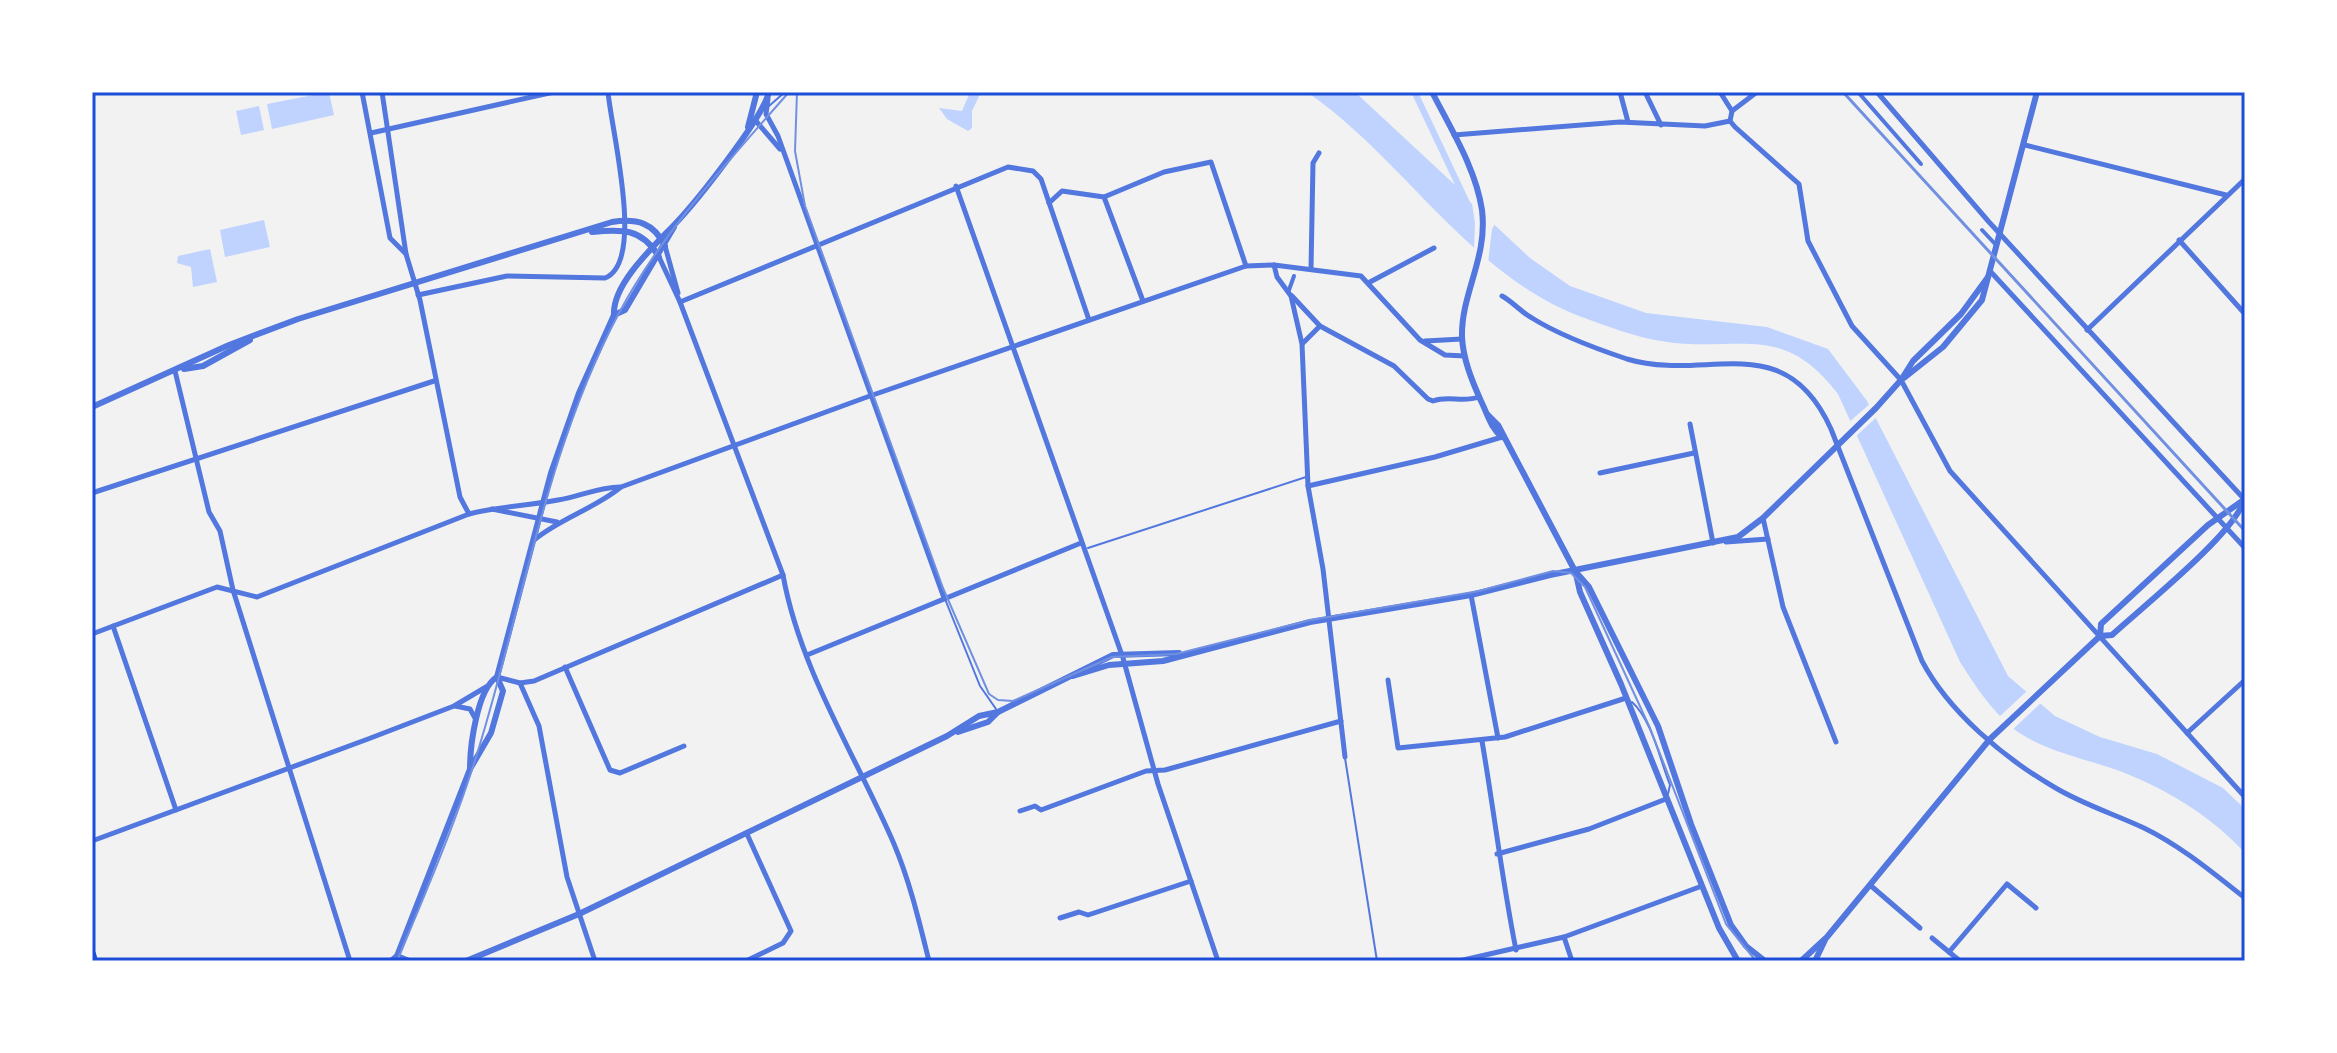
<svg xmlns="http://www.w3.org/2000/svg" width="2337" height="1053" viewBox="0 0 2337 1053" font-family="'Archivo Narrow',sans-serif">
	<rect width="100%" height="100%" fill="#f2f2f2"/>
	<!-- water -->
	<g fill="#bfd3fe">
		<polygon points="329,92 334,115 272,129 267,104"/>
		<polygon points="970,92 981,92 972,111 972,128 968,131 947,119 939,108 962,111"/>
		<path d="M1307 92H1355L1455 185 1411 92H1418L1470 202 1530 258 1570 286 1646 313 1767 327 1828 349 1867 401 2008 676 2055 716 2100 737 2157 754 2223 788 2245 809V853C2210 815 2165 788 2117 770 2083 758 2043 751 2014 729 1991 710 1976 687 1960 662L1838 394C1781 319 1737 354 1661 341 1635 337 1604 325 1579 316 1468 273 1403 158 1307 92Z"/>
		<polygon points="259,106 264,130 241,135 236,111"/>
		<polygon points="264,220 270,247 225,257 220,230"/>
		<polygon points="210,249 217,282 193,287 191,267 177,263 178,256"/>
	</g>
	<!-- pier -->
	<g fill="#f2f2f2">
		<polygon points="1471,197 1497,221 1492,229 1488,263 1474,250 1475,223"/>
		<polygon points="1872,402 1879,415 1854,438 1847,424"/>
		<polygon points="2028,690 2042,702 2011,731 1998,718"/>
	</g>
	<g fill="none" stroke-linecap="round" stroke-linejoin="round">
		<!-- service -->
		<g stroke="#5277de" stroke-width="2">
			<polyline points="769,106 785,92"/>
			<polyline points="1088,548 1306,477"/>
			<polyline points="945,599 980,686 996,709"/>
			<path d="M1632 702C1652 720 1660 760 1670 785L1668 794"/>
			<polyline points="1345,758 1377,961"/>
		</g>
		<!-- pedestrian -->
		<g stroke="#5277de" stroke-width="4">
			<polyline points="1858,92 1921,164"/>
			<polyline points="1982,230 1997,246"/>
			<polyline points="1289,290 1294,276"/>
		</g>
		<!-- minor -->
		<g stroke="#5277de" stroke-width="5">
			<polyline points="362,92 390,238 406,254"/>
			<polyline points="382,92 406,254 420,300 460,497 469,514"/>
			<polyline points="1620,92 1628,122"/>
			<polyline points="1645,92 1661,125"/>
			<polyline points="1720,92 1732,111 1730,121 1735,127 1799,184 1808,241 1852,326 1901,380 1950,471 2245,797"/>
			<polyline points="1877,92 1989,222 2245,500"/>
			<polyline points="768,99 766,114 778,136 944,598"/>
			<polyline points="1732,111 1757,92"/>
			<polyline points="755,120 780,149"/>
			<polyline points="371,133 554,92"/>
			<polyline points="1454,135 1620,122 1705,126 1730,121"/>
			<polyline points="2025,145 2226,195"/>
			<polyline points="956,186 1123,658 1158,784 1218,961"/>
			<polyline points="1104,197 1164,172 1211,162 1246,266"/>
			<polyline points="1049,203 1062,191 1104,197 1143,301"/>
			<polyline points="2179,240 2245,314"/>
			<polyline points="665,246 678,293"/>
			<path d="M659 257 680 302 783 575C800 670 856 756 894 844 910 882 919 921 929 961"/>
			<polyline points="1274,265 1277,277 1291,296 1302,344 1308,486 1323,569 1345,757"/>
			<polyline points="1311,269 1313,163 1319,153"/>
			<polyline points="1990,271 2245,548"/>
			<polyline points="1370,282 1434,248"/>
			<path d="M418 295 507 276 605 278C646 262 611 129 608 92"/>
			<path d="M1292 296 1320 326 1394 366 1428 399 1433 401C1449 395 1462 403 1479 397"/>
			<path d="M1502 296C1513 302 1521 312 1532 318 1559 335 1597 349 1627 359 1707 383 1784 325 1831 429L1922 661C1949 712 2004 758 2054 787 2082 804 2114 814 2144 828 2181 846 2213 873 2245 898"/>
			<polyline points="680,302 1008,167 1033,171 1041,179 1089,320"/>
			<polyline points="2087,330 2245,179"/>
			<polyline points="1425,341 1462,339"/>
			<polyline points="1303,343 1320,326"/>
			<polyline points="175,371 209,512 220,531 233,590 350,961"/>
			<polyline points="1690,424 1713,543"/>
			<polyline points="1600,473 1694,453"/>
			<polyline points="1308,486 1435,457 1502,437"/>
			<polyline points="92,493 434,381"/>
			<polyline points="492,509 557,522"/>
			<polyline points="1763,518 1783,607 1836,742"/>
			<path d="M534 540C561 518 594 509 621 487L867 397 1246 266 1274 265 1361 276 1420 340 1445 355 1465 356"/>
			<polyline points="1726,542 1768,539"/>
			<polyline points="1471,595 1498,738"/>
			<polyline points="113,626 176,810"/>
			<path d="M92 634 217 587 257 597 469 514C499 506 527 506 558 500 579 497 598 487 620 487"/>
			<polyline points="807,655 1081,543"/>
			<polyline points="565,667 610,770 620,773 684,746"/>
			<polyline points="497,677 520,683 534,681 783,575"/>
			<polyline points="1388,680 1398,748 1505,737 1626,698"/>
			<polyline points="520,683 539,726 567,877 595,961"/>
			<polyline points="455,706 470,709 475,718"/>
			<polyline points="2187,733 2245,680"/>
			<path d="M1482 741C1494 811 1502 880 1516 950"/>
			<polyline points="1020,811 1035,806 1041,810 1146,771 1165,770 1341,721"/>
			<polyline points="92,841 368,739 454,706 486,687"/>
			<polyline points="1497,854 1589,829 1666,799"/>
			<polyline points="1870,885 1920,928"/>
			<polyline points="1060,918 1079,912 1088,915 1191,881"/>
			<polyline points="1564,937 1572,961"/>
			<polyline points="1932,938 1960,961"/>
			<polyline points="1949,952 2007,884 2036,908"/>
			<polyline points="746,961 783,943 791,931 747,834"/>
			<polyline points="1459,961 1564,937 1702,886"/>
		</g>
		<!-- tertiary -->
		<g stroke="#5277de" stroke-width="6">
			<path d="M1432 92C1451 129 1476 169 1482 210 1488 258 1461 293 1462 337 1463 359 1472 381 1481 401 1488 415 1490 427 1502 437"/>
			<polyline points="748,127 757,92"/>
			<path d="M592 232C622 229 642 228 659 257"/>
			<polyline points="614,315 625,310 674,227"/>
			<polyline points="184,369 203,366 250,340"/>
			<polyline points="1904,378 1943,347 1982,300 2037,92"/>
			<path d="M92 407 229 345 298 319 612 222C637 218 654 223 665 246"/>
			<polyline points="1488,415 1498,425 1575,571 1589,587 1658,726 1691,824 1731,925 1746,946 1765,961"/>
			<polyline points="1576,574 1580,592 1621,684 1719,928 1738,961"/>
			<polyline points="2100,636 2101,624 2208,525 2245,499"/>
			<polyline points="1073,676 1109,665 1163,661 1310,622 1471,595 1550,575 1738,537 1763,518 1876,408 1901,380 1913,361 1961,314 1988,277"/>
			<polyline points="958,732 988,722 998,712 1113,655 1179,653"/>
			<path d="M470 769C470 746 477 689 497 677"/>
			<polyline points="397,956 409,961"/>
			<path d="M391 961 397 956 470 769 491 733 503 691 497 677 551 473 579 393 614 315C612 284 655 245 675 224 696 202 763 118 769 92"/>
			<polyline points="466,961 579,914 947,736 979,716 998,712"/>
			<path d="M1801 961 1827 937 1990 739 2100 636 2112 635C2140 609 2238 531 2244 499"/>
			<polyline points="1815,961 1825,940"/>
		</g>
		<!-- primary -->
		<polyline stroke="#1d4ed8" stroke-width="8" points="92,954 94,961"/>
		<!-- tram -->
		<g stroke="#7290e2" stroke-width="2">
			<polyline points="797,92 795,151 805,206 943,588 989,694 998,700 1013,701 1112,657 1176,654 1311,620 1479,591 1553,571 1571,573 1585,587 1650,728 1726,924 1756,961"/>
			<path d="M397 961C428 887 461 811 483 734 525 593 549 444 619 313 662 232 729 161 789 92"/>
		</g>
		<!-- rail -->
		<polyline stroke="#7290e2" stroke-width="3" points="1843,92 2245,531"/>
	</g>
	<!-- border -->
	<rect width="2337" height="1053" fill="none" stroke="#ffffff" stroke-width="188"/>
	<rect x="94" y="94" width="2149" height="865" fill="none" stroke="#1d4ed8" stroke-width="3"/>
</svg>
